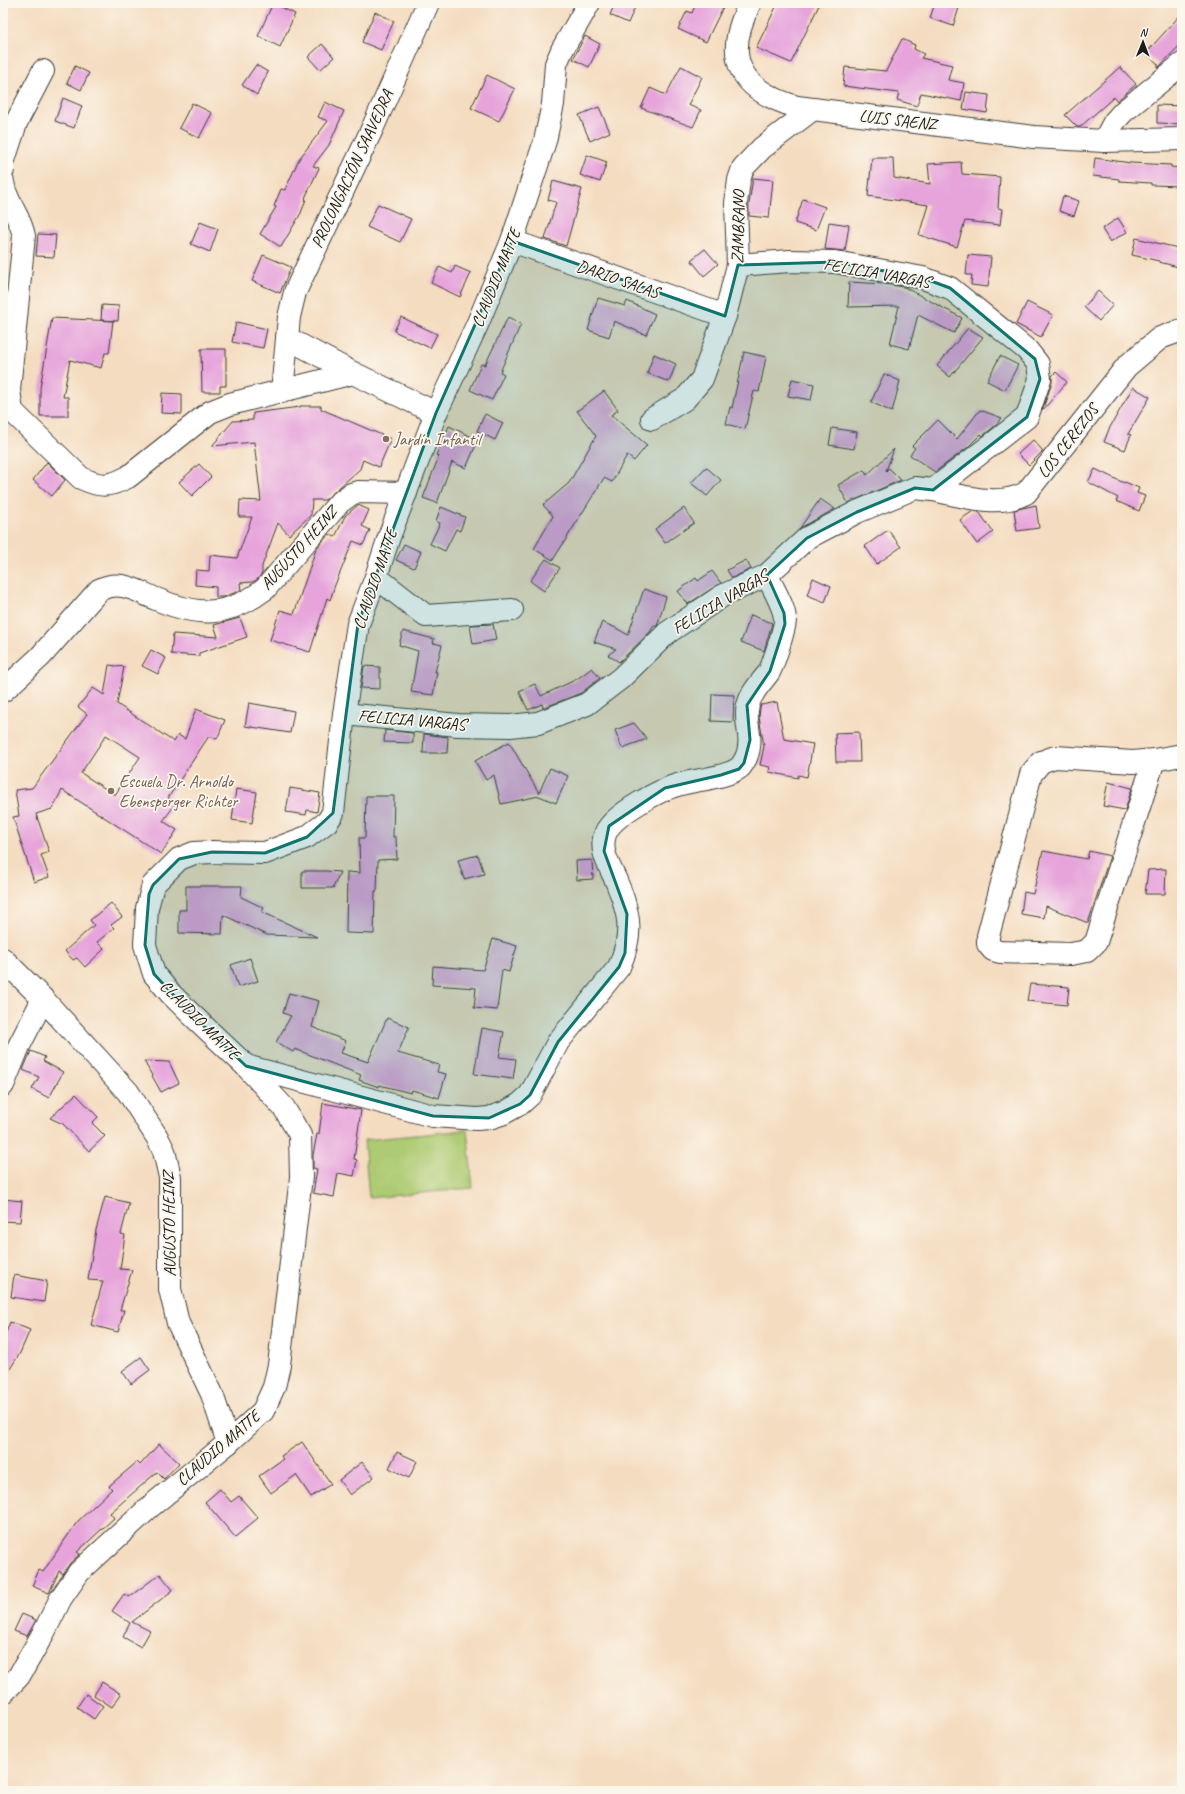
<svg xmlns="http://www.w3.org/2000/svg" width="1185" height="1794" viewBox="0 0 1185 1794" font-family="Caveat,sans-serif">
	<rect width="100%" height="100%" fill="#fbf7ec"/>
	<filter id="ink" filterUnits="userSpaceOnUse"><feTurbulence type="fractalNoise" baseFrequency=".025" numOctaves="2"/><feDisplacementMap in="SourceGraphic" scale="8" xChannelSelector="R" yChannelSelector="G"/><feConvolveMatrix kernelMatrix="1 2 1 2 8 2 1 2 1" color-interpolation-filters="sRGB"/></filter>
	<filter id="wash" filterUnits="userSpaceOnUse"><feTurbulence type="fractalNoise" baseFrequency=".012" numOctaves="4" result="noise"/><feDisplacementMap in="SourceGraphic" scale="16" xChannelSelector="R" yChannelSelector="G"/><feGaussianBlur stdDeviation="0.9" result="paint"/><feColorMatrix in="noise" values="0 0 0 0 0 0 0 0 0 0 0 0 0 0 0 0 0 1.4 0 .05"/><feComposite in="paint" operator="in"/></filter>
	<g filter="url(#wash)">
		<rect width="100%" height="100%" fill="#f4dcc0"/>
		<!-- park -->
		<polygon fill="#adcb72" stroke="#647447" points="467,1130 473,1188 369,1198 364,1140"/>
		<g id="blocks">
			<!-- building -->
			<g fill="#e6a4db" fill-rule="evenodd">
				<polygon points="273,3 295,14 280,47 258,36"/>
				<polygon points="615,3 637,3 628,23 610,15"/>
				<polygon points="696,3 725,3 706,42 678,29 687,11 692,13"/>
				<polygon points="778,3 820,3 791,63 756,48"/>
				<polygon points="935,3 944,3 959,8 953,26 930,18"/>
				<polygon points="375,12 394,21 381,50 362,42"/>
				<polygon points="1182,13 1182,43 1158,68 1158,64 1146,53"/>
				<polygon points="585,36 600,44 589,67 573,59"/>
				<polygon points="902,39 915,45 914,49 924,54 921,58 952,65 948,80 964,83 961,101 921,93 917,106 897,100 899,93 843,86 845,67 886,71"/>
				<polygon points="322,44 334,57 320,70 308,57"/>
				<polygon points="256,65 268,72 257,95 242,85"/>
				<polygon points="75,66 89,73 81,90 67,83"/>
				<polygon points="681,66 702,77 688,105 701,110 693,127 641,108 650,88 666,95"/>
				<polygon points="1120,67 1136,84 1117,101 1114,97 1080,127 1077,127 1065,115"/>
				<polygon points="487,75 515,89 499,121 471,108"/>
				<polygon points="966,92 989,95 987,113 963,109"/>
				<polygon points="63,98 82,106 74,128 55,121"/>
				<polygon points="325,102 344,111 329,145 313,166 319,168 305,198 306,199 301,213 281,247 260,234 276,207 274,206 281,189 285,190 299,159 328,121 318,117"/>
				<polygon points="192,103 212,113 199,138 179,128"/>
				<polygon points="1157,105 1182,106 1182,124 1157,123"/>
				<polygon points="599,107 610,132 590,141 579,115"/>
				<polygon points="587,155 607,162 600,182 580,175"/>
				<polygon points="872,158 893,158 894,178 930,184 928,164 961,162 962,174 1000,177 998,208 1002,209 1000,225 965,221 957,247 919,235 928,205 868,196"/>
				<polygon points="1095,158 1131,163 1171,165 1171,167 1182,168 1182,186 1151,185 1151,183 1119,181 1119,179 1093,176"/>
				<polygon points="753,178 773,180 769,218 749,216 749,204"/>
				<polygon points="553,181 582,189 566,246 545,239 556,202 548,200"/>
				<polygon points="1063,196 1079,201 1074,216 1059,211"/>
				<polygon points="803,199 825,207 816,230 795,223"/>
				<polygon points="378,204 411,219 400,242 367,227"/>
				<polygon points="1118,218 1127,232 1110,242 1102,229"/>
				<polygon points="200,222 218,229 210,252 191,244"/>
				<polygon points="829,222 849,225 845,251 825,249"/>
				<polygon points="38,234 56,235 54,257 36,256"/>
				<polygon points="1136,238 1182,249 1182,268 1159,262 1159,261 1132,255"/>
				<polygon points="705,249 718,264 704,276 691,260"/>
				<polygon points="263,255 291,267 280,293 252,281"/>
				<polygon points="968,255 991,257 988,287 971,285 972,275 966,275"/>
				<polygon points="455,266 471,273 460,297 431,283 439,267 452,273"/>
				<polygon points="849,282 884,284 904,287 962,318 954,333 918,315 909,349 890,344 899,306 848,307"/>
				<polygon points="1098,291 1113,305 1099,321 1084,307"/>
				<polygon points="598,298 625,306 627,301 655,314 646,335 614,321 609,337 588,330"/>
				<polygon points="1027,302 1053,315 1041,337 1016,324"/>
				<polygon points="102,305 119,306 118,321 101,320"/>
				<polygon points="401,317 437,334 430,348 394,331"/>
				<polygon points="508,317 521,324 500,372 504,374 492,400 470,390 481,364 485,365"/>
				<polygon points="52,318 113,321 109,353 105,353 101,368 70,360 63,397 68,397 68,416 40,416 40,388"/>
				<polygon points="236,322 267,329 263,348 232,342"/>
				<polygon points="968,328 983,337 950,377 937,366"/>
				<polygon points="201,349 226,349 226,386 220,386 220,392 202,392"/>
				<polygon points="744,352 766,357 759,392 754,391 745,429 726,424 730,407 732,408"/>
				<polygon points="654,354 676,364 669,382 647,373"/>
				<polygon points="1000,356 1018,365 1005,390 987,381"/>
				<polygon points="1056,372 1067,382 1042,411 1052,383 1052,376"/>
				<polygon points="884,374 900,381 892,412 871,402"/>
				<polygon points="792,379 814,384 811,400 788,396"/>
				<polygon points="1133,387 1150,397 1128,434 1131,435 1125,450 1104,442 1109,429"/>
				<polygon points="604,391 618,410 611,415 647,445 634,461 627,455 612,482 604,478 553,560 534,549 553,516 543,505 569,483 596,436 577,411"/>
				<polygon points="162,393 182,394 182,414 161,413"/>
				<polygon points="300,406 321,406 321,409 391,439 379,467 363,460 360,469 325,500 312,500 311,515 289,535 278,523 262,566 262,573 257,580 252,582 240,583 241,590 234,593 223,597 216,597 216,587 195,585 196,570 209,571 210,555 237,558 252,517 239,517 240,500 261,501 254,442 212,446 233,421 253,420 253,413 300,407"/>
				<polygon points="980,410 1002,418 996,425 983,436 981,434 967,448 935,472 910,455 915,448 912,446 938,420 957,439"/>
				<polygon points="485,414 503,423 495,440 477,431"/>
				<polygon points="449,426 478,440 466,468 452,462 437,503 423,498 439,456 436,455"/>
				<polygon points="832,428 857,432 854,449 829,445"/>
				<polygon points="1033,440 1043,451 1029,465 1018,454"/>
				<polygon points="894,449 886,471 889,468 901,480 848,503 838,485 864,470 867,475"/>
				<polygon points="47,462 65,480 52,496 33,480"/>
				<polygon points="199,464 211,477 192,496 179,482"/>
				<polygon points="706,467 721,480 707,496 691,483"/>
				<polygon points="1095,469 1124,483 1125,482 1139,488 1137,493 1145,496 1139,511 1116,501 1118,498 1088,482"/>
				<polygon points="820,499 835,509 800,528"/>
				<polygon points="358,505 369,510 362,526 370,530 363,545 353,541 335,585 330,600 327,598 310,652 270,640 280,610 294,614 316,549 329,534 335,537 345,516"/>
				<polygon points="1036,505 1039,528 1017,531 1014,510"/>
				<polygon points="441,507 465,517 460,531 456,529 445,551 430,544 440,523 436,521"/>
				<polygon points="684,508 694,523 665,543 655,529"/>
				<polygon points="973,511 979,512 993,532 977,544 960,520"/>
				<polygon points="888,530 901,547 877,564 865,546"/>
				<polygon points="404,544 421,552 414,568 396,560"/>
				<polygon points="546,559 560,568 544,591 530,581"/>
				<polygon points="746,560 751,569 732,578 727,570"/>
				<polygon points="712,571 721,583 688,604 678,591 696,578 698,581"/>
				<polygon points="813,578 831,586 825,602 807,595"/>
				<polygon points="644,589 666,597 657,626 654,626 650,632 619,662 608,655 616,649 594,642 602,622 616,628 628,635"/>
				<polygon points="751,615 772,623 764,651 741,642"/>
				<polygon points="240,618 247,637 199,653 199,656 171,654 173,634 218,637 214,625"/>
				<polygon points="493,624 496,640 473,644 470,625"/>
				<polygon points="403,631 434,639 433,643 442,645 435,672 437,672 433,695 411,692 418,651 399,645"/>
				<polygon points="151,650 166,658 158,674 142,666"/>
				<path d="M109 665 124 667 117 704 174 742 178 735 185 739 196 709 225 720 217 739 209 736 168 798 176 803 163 821 177 830 161 854 62 790 52 809 36 814 49 852 41 855 49 877 34 882 13 817 19 816 15 790 32 788 87 714 78 707 93 688 104 695ZM106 735 140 757 115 795 81 773Z"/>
				<polygon points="364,666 380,667 380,689 361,688"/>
				<polygon points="592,668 600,678 581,693 543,708 542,704 528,710 519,691 535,684 541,696 577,679"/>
				<polygon points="712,694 734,695 733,722 711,721"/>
				<polygon points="777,702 784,739 813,744 807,777 798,775 798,778 769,772 770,767 760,765 764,746 759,717 760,708 761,705"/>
				<polygon points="249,703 294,711 290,733 245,726"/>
				<polygon points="634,723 647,739 622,748 615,730"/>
				<polygon points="385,730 413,733 413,743 384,742"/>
				<polygon points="859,732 860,762 836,762 835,733"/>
				<polygon points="424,734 448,737 447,753 423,753"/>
				<polygon points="509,742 539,793 550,768 568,776 556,803 539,796 501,804 494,775 486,780 475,761"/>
				<polygon points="1108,782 1132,788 1125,810 1103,806"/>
				<polygon points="290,788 320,793 317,812 307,810 306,815 286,812"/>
				<polygon points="236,789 257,792 252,823 232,820"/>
				<polygon points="366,796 394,796 393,837 396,837 397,859 378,860 377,891 375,891 374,934 346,933 347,872 360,873 359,838 365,838"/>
				<polygon points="1043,851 1087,859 1089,851 1110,856 1088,923 1046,906 1044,918 1021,914 1024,892 1033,894"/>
				<polygon points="478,855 484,874 464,879 458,860"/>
				<polygon points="592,860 593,879 577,880 576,861"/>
				<polygon points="1166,869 1165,894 1145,894 1148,870"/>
				<polygon points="302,871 325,871 340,872 333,888 302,888"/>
				<polygon points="186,886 242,886 241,897 264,908 262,912 317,937 267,935 223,915 222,934 179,933 179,910 186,910"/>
				<polygon points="111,903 122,917 111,925 114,928 97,942 104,949 85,967 77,958 73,960 65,951 94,925 90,920"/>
				<polygon points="493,939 517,946 509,972 502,970 497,1010 474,1008 476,988 432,985 433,966 483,970"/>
				<polygon points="250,958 258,981 238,987 231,965"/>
				<polygon points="1030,984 1069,987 1067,1005 1027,1001"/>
				<polygon points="289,993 319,1001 312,1027 346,1041 341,1053 368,1062 387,1018 409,1027 398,1053 439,1065 437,1072 446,1074 439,1098 412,1090 411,1093 379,1085 379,1087 359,1080 361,1075 295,1049 293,1052 276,1042 291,1016 283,1013"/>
				<polygon points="482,1028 504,1032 499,1057 516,1059 513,1079 474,1074"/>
				<polygon points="31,1051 45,1057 43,1061 63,1072 49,1098 32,1089 39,1077 23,1070"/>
				<polygon points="144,1061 169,1062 179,1083 161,1092"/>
				<polygon points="76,1094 98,1117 92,1123 105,1136 89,1151 63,1124 50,1118"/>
				<polygon points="323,1103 361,1110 354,1159 357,1160 354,1176 338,1173 334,1197 313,1193 317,1169 313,1168 313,1155 317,1134 319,1134"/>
				<polygon points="105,1197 129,1203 121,1234 125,1235 120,1269 132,1270 120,1310 124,1310 118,1332 91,1325 103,1281 88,1280 96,1230"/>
				<polygon points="3,1199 22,1201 20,1222 3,1221"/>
				<polygon points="14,1275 47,1281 44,1302 11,1297"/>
				<polygon points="10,1322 30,1330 20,1353 3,1380 3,1341"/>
				<polygon points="141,1357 150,1370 131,1384 122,1371"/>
				<polygon points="302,1442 331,1484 311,1497 296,1475 271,1493 259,1476 283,1459 281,1456"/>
				<polygon points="159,1444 179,1463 164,1479 157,1472 110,1513 114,1518 77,1552 80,1554 70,1563 63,1574 59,1571 49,1593 32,1586 39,1570 43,1572 77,1522 112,1489 109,1486 137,1462 140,1465"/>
				<polygon points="397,1452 417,1461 409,1478 389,1468"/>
				<polygon points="362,1462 374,1477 350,1495 339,1480"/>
				<polygon points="220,1489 231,1502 239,1496 258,1518 235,1537 205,1502"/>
				<polygon points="160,1574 173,1590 132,1622 150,1631 141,1647 123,1637 130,1623 112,1611 124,1594 129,1597"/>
				<polygon points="22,1614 36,1620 27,1636 14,1631"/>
				<polygon points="102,1682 121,1694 112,1707 94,1695"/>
				<polygon points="86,1694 103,1706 94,1719 77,1707"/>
			</g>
		</g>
	</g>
	<g filter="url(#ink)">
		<use href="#blocks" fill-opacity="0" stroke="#3c3935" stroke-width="1"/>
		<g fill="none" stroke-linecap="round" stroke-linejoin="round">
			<defs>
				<g id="minor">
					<polyline points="1104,141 1114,122 1123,112 1182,64"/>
					<polyline points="3,170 3,163 16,123 43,71"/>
					<path d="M3 182C5 201 21 217 24 236L9 390 12 411 81 478C100 487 109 487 128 477L210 412 230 404 353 373"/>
					<polyline points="512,241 725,316"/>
					<polyline points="287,338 353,373 436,413"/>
					<polyline points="282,392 289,317 295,292 373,127 428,3"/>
					<polyline points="652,419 685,399 702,379 725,316 738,265 736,203 739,180 743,168 762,148 813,109"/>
					<path d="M933 490C963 496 998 508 1026 493L1127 366 1160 338 1182 330"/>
					<polyline points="376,577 426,616 512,610"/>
					<path d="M3 691 40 657 99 590C120 579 137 591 156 599 199 617 228 617 265 589L339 503 351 494 358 492 406 493"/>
					<polyline points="344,714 458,725 510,726 538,723 587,704 621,678 667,633 722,596 767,575 807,538 857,512 915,488 933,490 1027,417 1040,379 1038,364 1027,350 950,288 923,278 835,262 790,261 738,265"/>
					<polyline points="1154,760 1096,942 1087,951 1071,954 1000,952 993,950 988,944 988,936 1031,774 1041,762 1055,757 1133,762 1154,760 1182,755"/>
					<polyline points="3,959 43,999 128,1092 157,1137 164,1151 170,1177 170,1289 178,1323 212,1394 228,1443"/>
					<path d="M246 1066 433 1116 477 1119 489 1118 504 1113 520 1104 530 1095 558 1042 619 967C626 951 631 932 627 914 625 904 621 892 617 883 610 866 598 850 606 832 614 814 663 788 681 784 696 780 728 777 739 768 742 766 744 761 746 758 755 737 743 723 748 705 751 692 762 682 769 672 773 665 785 628 785 620 785 607 772 587 767 575"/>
					<polyline points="3,1085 19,1046 43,999"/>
					<polyline points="3,1693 19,1676 44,1632 61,1598 79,1572 151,1506 228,1443 263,1411 274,1387 279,1365 301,1177 300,1135 284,1108 246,1066 191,1014 170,993 154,974 145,945 147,908 153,885 179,859 194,853 212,852 265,853 307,837 327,822 333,813 344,714 358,624 376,577 389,537 436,413 477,325 512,241 545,141 553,104 556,64 562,50 589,3"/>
				</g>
				<path id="major" d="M750 3C722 58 739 90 797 107L1034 137 1104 141 1182 139"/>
			</defs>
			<!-- minor casing -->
			<use href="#minor" stroke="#3c3935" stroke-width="24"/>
			<!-- major casing -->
			<use href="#major" stroke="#3c3935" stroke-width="24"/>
			<!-- minor -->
			<use href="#minor" stroke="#fff" stroke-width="22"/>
			<!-- major -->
			<use href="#major" stroke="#fff" stroke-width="22"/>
		</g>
	</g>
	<!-- marked area -->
	<path fill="#0f766e" fill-opacity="0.2" stroke="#0f766e" stroke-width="3" stroke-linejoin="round" d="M512 241 725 316 738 265 835 262 923 278 950 288 1035 359 1040 379 1027 417 933 490 915 488 857 512 807 538 767 575 784 613 785 624 770 671 747 705 750 740 744 763 739 769 721 775 665 788 609 826 604 851 627 914 625 953 619 967 558 1042 530 1095 520 1104 489 1118 433 1116 246 1066 191 1014 154 974 145 945 149 894 153 885 179 859 212 852 265 853 307 837 333 813 358 624 436 413Z"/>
	<!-- markers -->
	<g fill="#8d6e63" stroke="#fbf7ec" stroke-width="1.5">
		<circle cx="386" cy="439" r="4"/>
		<circle cx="111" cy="791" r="4"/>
	</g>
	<g text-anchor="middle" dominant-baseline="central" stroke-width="3.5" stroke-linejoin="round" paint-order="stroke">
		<!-- street labels -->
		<g font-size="17" fill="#1c1c1c" stroke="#fbf7ec">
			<text transform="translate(898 120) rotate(7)">LUIS SAENZ</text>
			<text transform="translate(352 169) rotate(-65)">PROLONGACIÓN SAAVEDRA</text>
			<text transform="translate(738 227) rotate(-89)">ZAMBRANO</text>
			<text transform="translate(877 273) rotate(10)">FELICIA VARGAS</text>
			<text transform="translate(496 278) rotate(-68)">CLAUDIO MATTE</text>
			<text transform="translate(618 279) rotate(19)">DARIO SALAS</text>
			<text transform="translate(1068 441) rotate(-52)">LOS CEREZOS</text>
			<text transform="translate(299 548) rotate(-48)">AUGUSTO HEINZ</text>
			<text transform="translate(375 579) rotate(-71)">CLAUDIO MATTE</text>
			<text transform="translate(720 602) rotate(-31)">FELICIA VARGAS</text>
			<text transform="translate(412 720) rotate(5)">FELICIA VARGAS</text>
			<text transform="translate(200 1020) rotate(45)">CLAUDIO MATTE</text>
			<text transform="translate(169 1224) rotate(-91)">AUGUSTO HEINZ</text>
			<text transform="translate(218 1448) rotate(-41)">CLAUDIO MATTE</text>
		</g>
		<!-- education labels -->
		<g font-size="17" fill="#785e54" stroke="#fbf7ec" text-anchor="start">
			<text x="394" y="439">Jardín Infantil</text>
			<text x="119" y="781">Escuela Dr. Arnoldo<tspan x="119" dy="20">Ebensperger Richter</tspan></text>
		</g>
	</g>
	<!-- margin -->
	<rect width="1185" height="1794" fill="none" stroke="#fbf7ec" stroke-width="16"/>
	<!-- north arrow -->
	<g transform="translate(1143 42) rotate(1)" stroke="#fbf7ec" stroke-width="3" paint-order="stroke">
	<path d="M0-3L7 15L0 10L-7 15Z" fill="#1c1c1c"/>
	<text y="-6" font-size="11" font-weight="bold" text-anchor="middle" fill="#1c1c1c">N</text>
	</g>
</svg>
